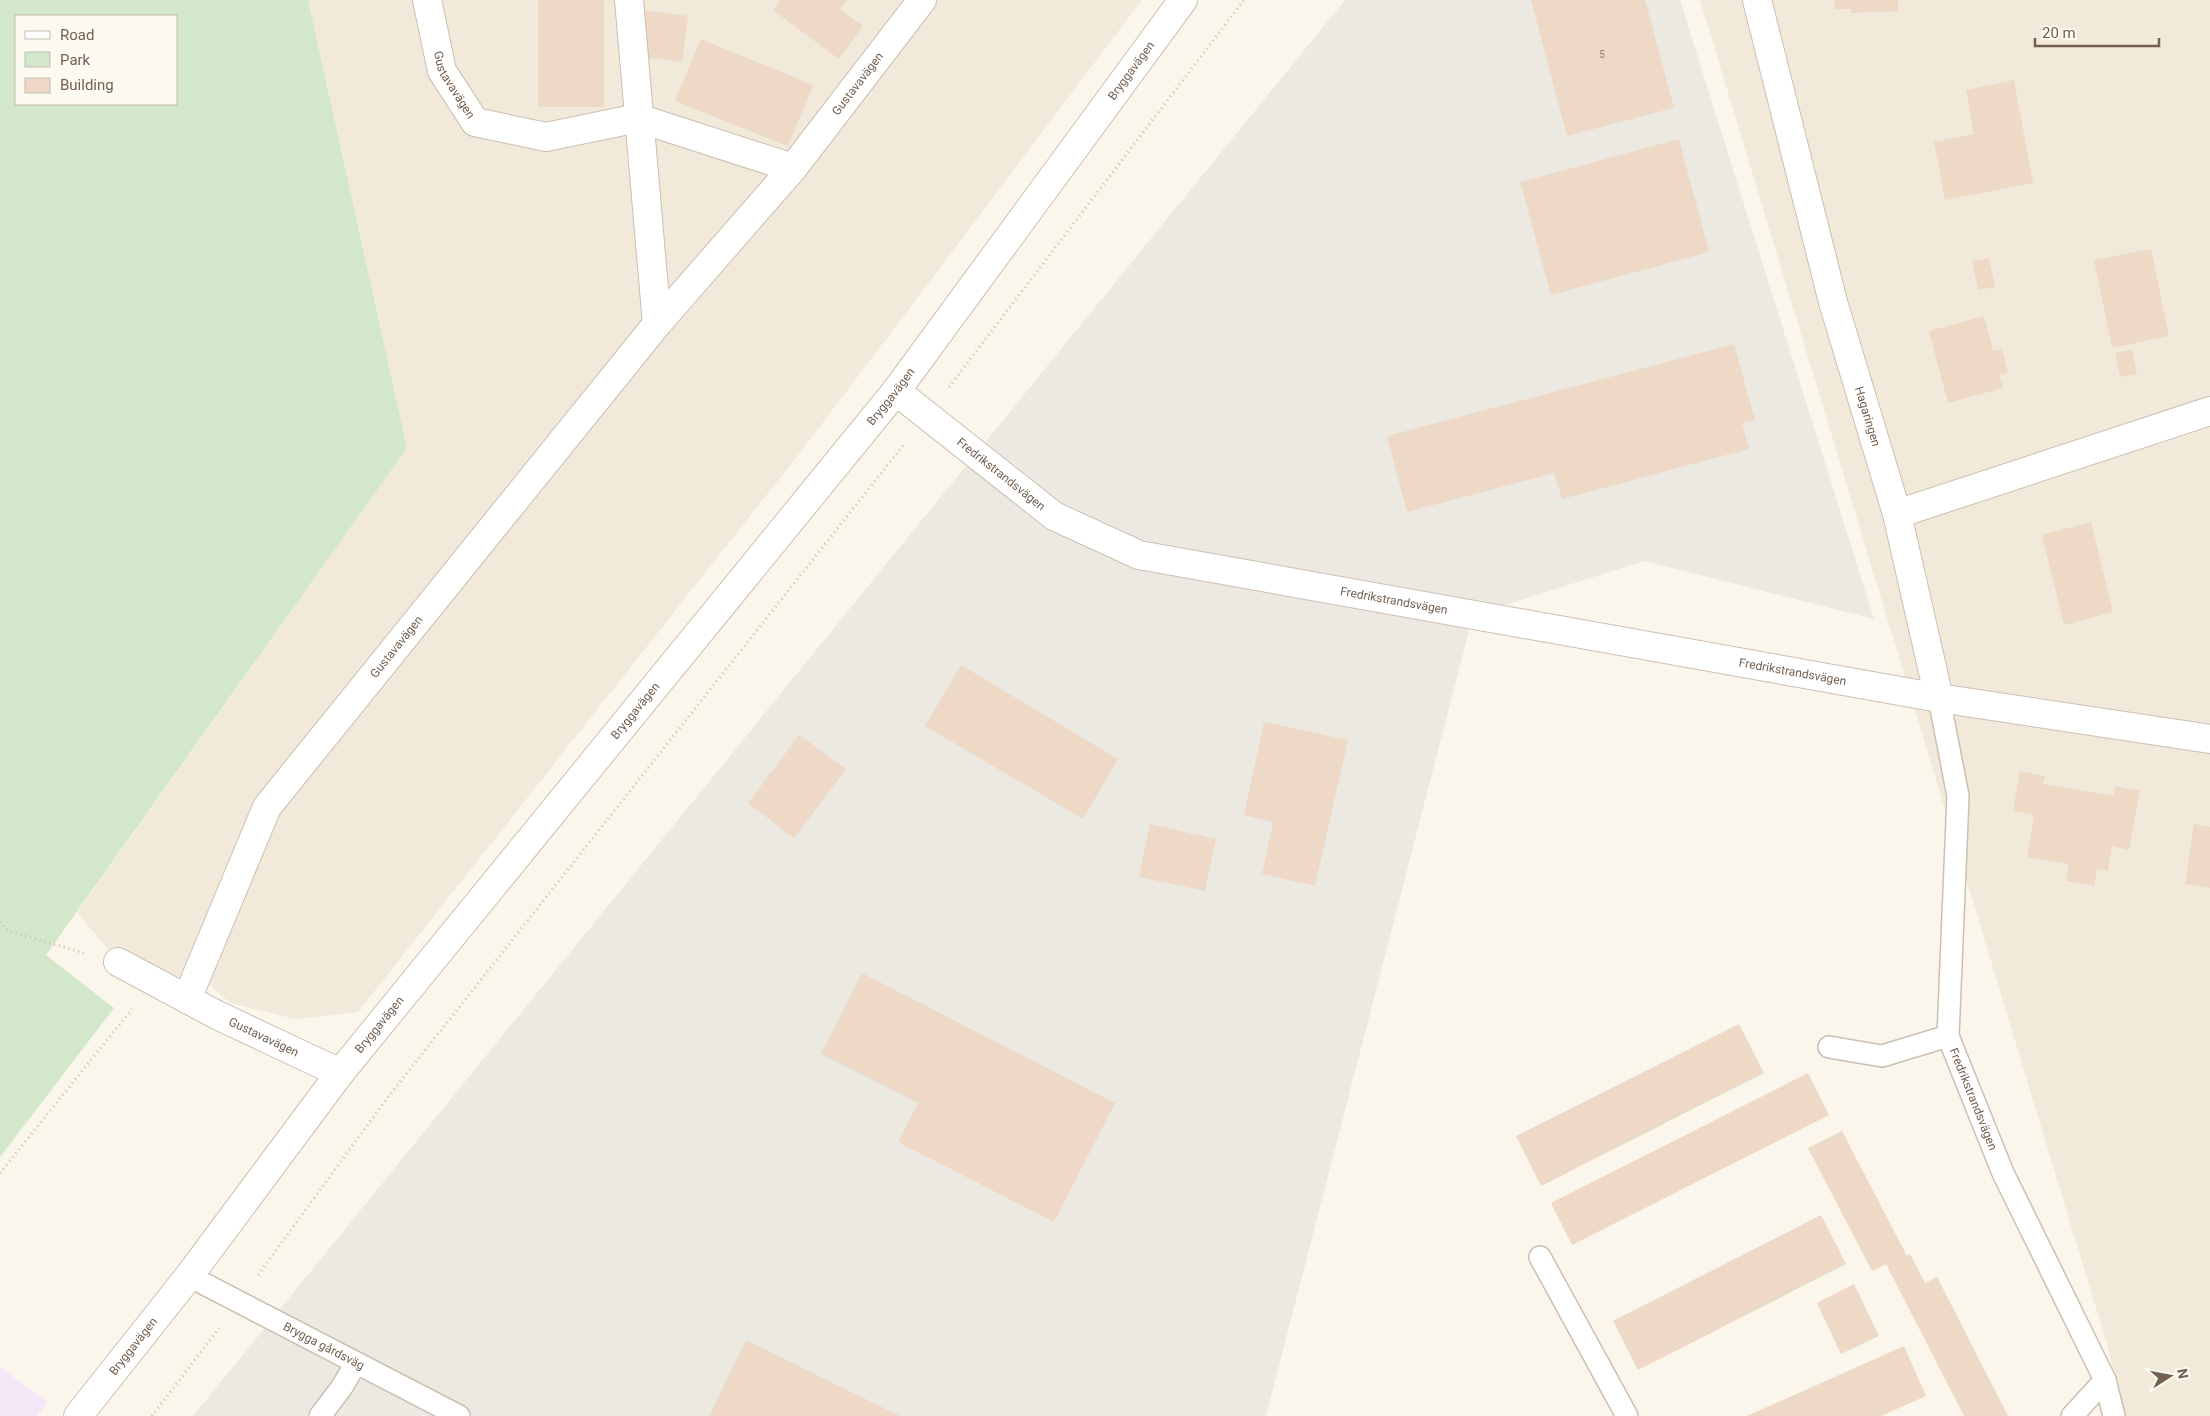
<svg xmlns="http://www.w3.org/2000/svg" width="2210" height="1416" viewBox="0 0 2210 1416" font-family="Roboto,sans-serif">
	<rect width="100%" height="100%" fill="#faf6eb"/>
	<!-- residential -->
	<g fill="#f1e9da">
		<polygon points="308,0 1142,0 803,449 358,1012 295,1019 230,1003 211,986 115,957 77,913 407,448"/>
		<polygon points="1700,0 2210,0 2210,1416 2125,1416 2106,1341"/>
	</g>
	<!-- industrial -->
	<polygon fill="#ece9e3" points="1345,0 1680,0 1874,619 1644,561 1473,615 1266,1416 193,1416"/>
	<!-- education -->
	<polygon fill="#f3e7f7" points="0,1367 47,1402 37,1416 0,1416"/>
	<!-- green -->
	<path fill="#d3e7cb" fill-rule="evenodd" d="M0 0H308L407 448 46 955 114 1008 0 1157ZM176 16V104H16V16Z"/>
	<!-- building -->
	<g fill="#edd9c6">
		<rect x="538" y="0" width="66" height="107"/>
		<polygon points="780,0 847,0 840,9 863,26 839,59 773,10"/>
		<polygon points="1531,0 1645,0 1674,108 1567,136"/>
		<polygon points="1834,0 1898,0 1898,11 1851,13 1851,9 1835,9"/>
		<polygon points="641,10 688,16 682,62 635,56"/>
		<polygon points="701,39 813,85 788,146 675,101"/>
		<polygon points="2014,80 2033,183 1945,200 1934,142 1974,134 1966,90"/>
		<polygon points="1679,139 1709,252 1551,295 1520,182"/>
		<polygon points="2151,249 2169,336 2112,348 2094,260"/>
		<polygon points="1989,258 1995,287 1978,290 1972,261"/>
		<polygon points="1984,316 1993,351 2002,349 2008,373 1999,375 2003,388 1948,403 1929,331"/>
		<polygon points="1734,344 1755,420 1742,423 1749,449 1562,499 1554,473 1407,512 1387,436"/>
		<polygon points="2132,350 2137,374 2120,377 2115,353"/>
		<polygon points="2091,522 2113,612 2064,625 2042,535"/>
		<polygon points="961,665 1118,759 1083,819 925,726"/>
		<polygon points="1264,722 1348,740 1315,886 1262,874 1273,822 1244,815"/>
		<polygon points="799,735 846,769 794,838 748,803"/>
		<polygon points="2020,771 2045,776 2043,784 2114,796 2116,786 2140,791 2129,850 2112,846 2108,871 2097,869 2094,886 2066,881 2069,864 2027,857 2034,815 2013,811"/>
		<polygon points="1150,824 1216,839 1205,891 1139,877"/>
		<polygon points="2194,824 2210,827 2210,888 2185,884"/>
		<polygon points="862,973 1115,1103 1054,1222 898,1142 918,1103 821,1054"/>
		<polygon points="1739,1024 1764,1073 1541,1186 1516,1136"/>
		<polygon points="1808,1073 1829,1115 1572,1245 1551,1203"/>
		<polygon points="1842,1131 1907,1256 1910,1254 1925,1283 1937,1277 2008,1416 1964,1416 1886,1264 1872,1271 1808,1148"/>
		<polygon points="1821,1215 1846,1264 1638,1370 1613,1321"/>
		<polygon points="1854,1284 1879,1336 1841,1354 1817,1303"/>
		<polygon points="746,1340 900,1416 709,1416"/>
		<polygon points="1904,1346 1926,1396 1881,1416 1747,1416"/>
	</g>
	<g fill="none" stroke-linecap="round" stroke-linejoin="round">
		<defs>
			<g id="lane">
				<path id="s1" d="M1939 698 1958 796 1948 1036 2003 1173 2105 1380 2114 1416"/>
				<polyline points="1829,1047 1882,1056 1948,1036"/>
				<polyline points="1540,1257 1627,1416"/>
				<path id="s2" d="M189 1276 459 1416"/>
				<polyline points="320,1416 342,1387 356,1363"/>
				<polyline points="2072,1416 2105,1380"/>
			</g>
			<g id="street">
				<path id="s3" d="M427 0 442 71 475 122 546 137 638 118 793 168"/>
				<polyline points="629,0 657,324"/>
				<path id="s4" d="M1757 0 1833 302 1897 514 2210 411"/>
				<path id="s5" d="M896 391 1054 516 1139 555 1939 698 2210 739"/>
				<polyline points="1897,514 1939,698"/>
				<path id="s6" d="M118 962 217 1015 340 1073"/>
				<path id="s7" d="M187 999 267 807 657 324 793 168 922 0"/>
			</g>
			<g id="secondary">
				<path id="s8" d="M78 1416 189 1276 340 1073 896 391 1183 0"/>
			</g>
		</defs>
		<!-- lane casing -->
		<use href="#lane" stroke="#ccbfb2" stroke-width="24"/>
		<!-- street casing -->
		<use href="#street" stroke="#ccbfb2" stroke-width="30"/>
		<!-- secondary casing -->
		<use href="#secondary" stroke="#cec0b0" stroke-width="30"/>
		<!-- path -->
		<g stroke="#d2bda9" stroke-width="3" stroke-dasharray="1 4" stroke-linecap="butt">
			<polyline points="949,387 1244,0"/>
			<polyline points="0,922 8,931 84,953"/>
			<polyline points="0,1173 132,1009"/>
			<polyline points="258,1275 385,1101 905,443"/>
			<polyline points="152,1416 219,1328"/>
		</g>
		<!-- lane -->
		<use href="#lane" stroke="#fff" stroke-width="21"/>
		<!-- street -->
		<use href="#street" stroke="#fff" stroke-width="28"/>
		<!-- secondary -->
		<use href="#secondary" stroke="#fff" stroke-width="28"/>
	</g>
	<g text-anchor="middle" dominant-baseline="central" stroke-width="5" stroke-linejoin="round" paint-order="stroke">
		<!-- number labels -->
		<g font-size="10" fill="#927e6e">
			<text x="1602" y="54">5</text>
		</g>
		<!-- street labels -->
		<g font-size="12" fill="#736051" stroke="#fdfaf1">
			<text stroke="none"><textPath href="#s8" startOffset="1709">Bryggavägen</textPath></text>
			<text stroke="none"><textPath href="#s3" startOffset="90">Gustavavägen</textPath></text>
			<text stroke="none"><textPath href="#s7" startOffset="1142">Gustavavägen</textPath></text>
			<text stroke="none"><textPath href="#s8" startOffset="1304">Bryggavägen</textPath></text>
			<text stroke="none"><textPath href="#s4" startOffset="431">Hagaringen</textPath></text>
			<text stroke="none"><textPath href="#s5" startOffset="134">Fredrikstrandsvägen</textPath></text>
			<text stroke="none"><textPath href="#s5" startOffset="554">Fredrikstrandsvägen</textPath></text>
			<text stroke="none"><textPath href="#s7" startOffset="414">Gustavavägen</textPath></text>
			<text stroke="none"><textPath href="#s5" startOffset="959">Fredrikstrandsvägen</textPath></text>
			<text stroke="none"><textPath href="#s8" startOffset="899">Bryggavägen</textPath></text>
			<text stroke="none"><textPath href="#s8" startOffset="494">Bryggavägen</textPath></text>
			<text stroke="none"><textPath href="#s6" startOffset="164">Gustavavägen</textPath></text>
			<text stroke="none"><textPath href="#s1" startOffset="408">Fredrikstrandsvägen</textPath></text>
			<text stroke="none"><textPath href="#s8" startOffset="89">Bryggavägen</textPath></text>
			<text stroke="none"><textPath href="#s2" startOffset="152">Brygga gårdsväg</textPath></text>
		</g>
	</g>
	<!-- legend -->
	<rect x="15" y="15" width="162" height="90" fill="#fdfaf1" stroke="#c6bcb1"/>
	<rect x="25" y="31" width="25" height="8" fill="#ffffff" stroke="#c6bcb1"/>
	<text x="60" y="40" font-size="15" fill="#736051">Road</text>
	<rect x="25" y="52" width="25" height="15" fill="#d3e7cb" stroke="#c6bcb1"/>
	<text x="60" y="65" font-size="15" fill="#736051">Park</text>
	<rect x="25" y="78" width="25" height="15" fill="#edd9c6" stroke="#c6bcb1"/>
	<text x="60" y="90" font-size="15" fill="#736051">Building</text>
	<!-- north arrow -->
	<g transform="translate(2170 1376) rotate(79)" stroke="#fdfaf1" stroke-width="4" paint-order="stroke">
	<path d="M0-4L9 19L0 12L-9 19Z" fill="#736051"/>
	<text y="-8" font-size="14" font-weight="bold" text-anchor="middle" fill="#736051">N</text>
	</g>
	<!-- scale -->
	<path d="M2035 38v8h124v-8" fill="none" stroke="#736051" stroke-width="2.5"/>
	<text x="2042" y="38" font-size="15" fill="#736051" stroke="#fdfaf1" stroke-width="4" paint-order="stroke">20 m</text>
</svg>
